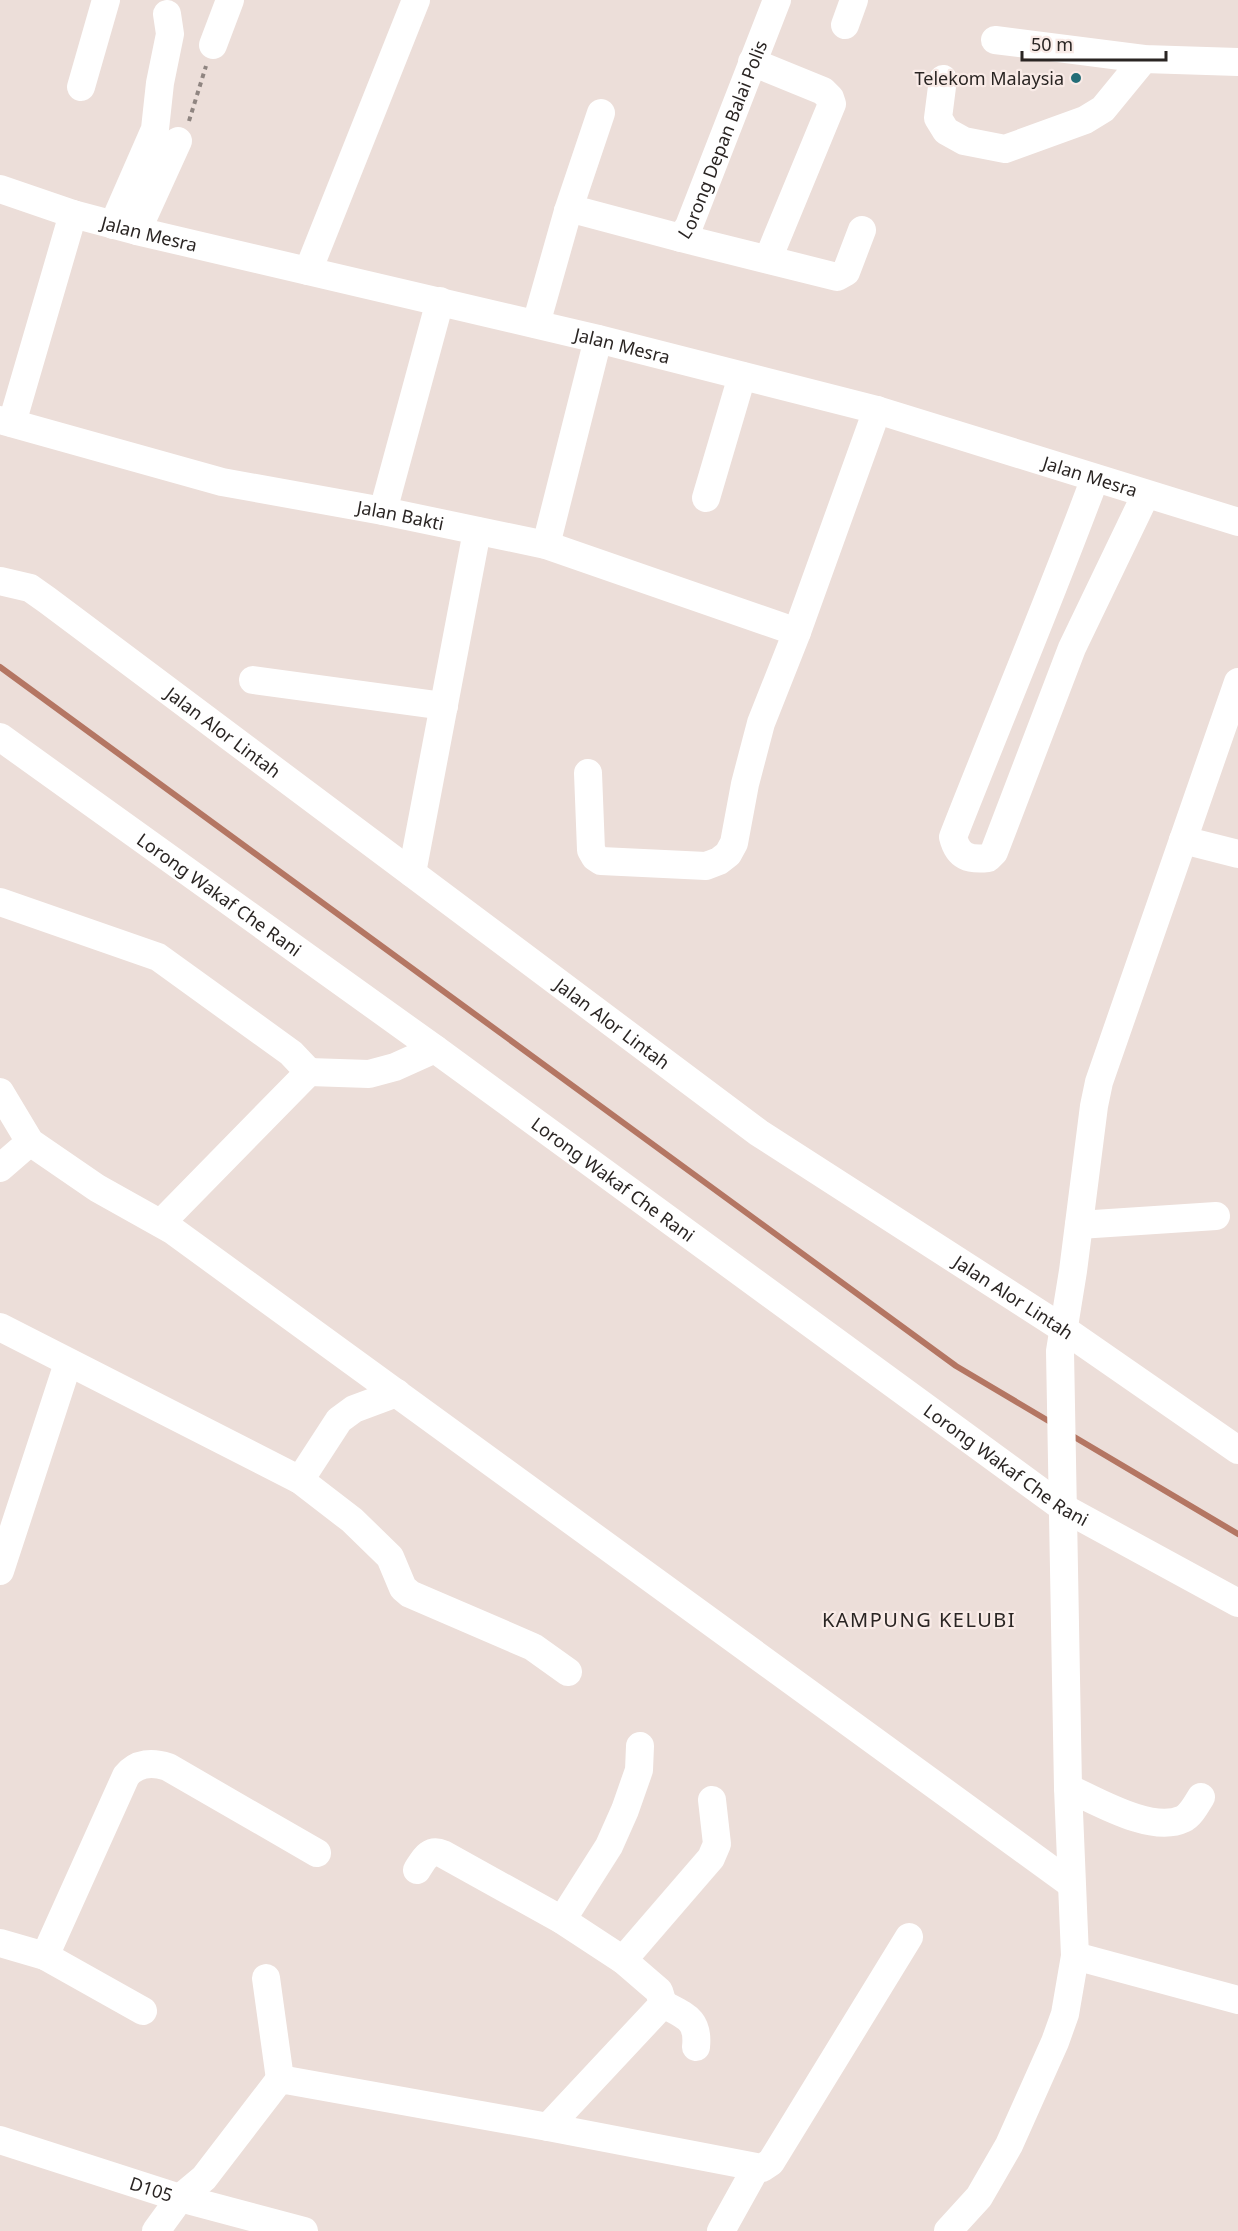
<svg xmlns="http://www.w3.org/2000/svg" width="1238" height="2231" viewBox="0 0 1238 2231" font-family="'Noto Sans',sans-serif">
	<rect width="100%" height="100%" fill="#ecded9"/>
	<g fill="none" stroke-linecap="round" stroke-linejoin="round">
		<!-- stream -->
		<g stroke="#b47663" stroke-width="6">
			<polyline points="0,667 956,1366 1052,1423"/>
			<polyline points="1071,1435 1238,1534"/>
		</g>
		<!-- path -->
		<polyline stroke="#8f8581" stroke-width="4" stroke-dasharray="4.5 4.5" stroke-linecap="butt" points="189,121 206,66"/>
		<!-- minor -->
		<g stroke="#fff" stroke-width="28">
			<polyline points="845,25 854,0"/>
			<polyline points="995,40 1144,59 1238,62"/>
			<polyline points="213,45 230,0"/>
			<polyline points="752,62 823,91 830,98 832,104 768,259"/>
			<polyline points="943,79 938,118 946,131 964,141 1005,149 1085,120 1103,109 1144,59"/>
			<polyline points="81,87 106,0"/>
			<path id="s1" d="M0 189 73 214 137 231 598 339 877 410 1238 522"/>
			<path id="s2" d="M568 211 576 210 681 238 689 226 777 0"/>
			<polyline points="113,225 155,129 160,83 170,34 167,14"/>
			<polyline points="137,231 178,141"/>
			<polyline points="681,238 837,277 846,272 862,230"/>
			<polyline points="308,271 416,0"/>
			<polyline points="536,324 568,211 601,113"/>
			<path id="s3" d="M0 420 222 482 383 511 546 545 797 632"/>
			<polyline points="12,423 73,214"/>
			<path d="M1095 478C1050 599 1000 717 953 837 958 857 969 860 988 858L994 852 1072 648 1146 494"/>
			<polyline points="706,498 742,376"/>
			<polyline points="383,511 440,301"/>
			<polyline points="546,545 598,339"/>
			<path id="s4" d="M0 581 30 588 47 600 759 1133 1062 1328 1238 1450"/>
			<polyline points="253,680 444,706"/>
			<path id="s5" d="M0 737 435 1049 1062 1507 1238 1603"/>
			<polyline points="588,773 591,850 595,857 601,861 706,866 719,861 728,854 734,843 745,784 761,723 797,632 877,410"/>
			<polyline points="1183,840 1238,854"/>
			<polyline points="412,873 477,531"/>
			<polyline points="0,902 158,957 291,1053 309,1072 161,1223"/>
			<polyline points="309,1072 369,1074 395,1067 435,1049"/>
			<polyline points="0,1092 30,1142 97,1188 172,1230 1071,1884"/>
			<polyline points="0,1168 30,1142"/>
			<polyline points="1079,1225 1216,1216"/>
			<polyline points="0,1327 300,1480 352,1520 390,1557 403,1588 410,1594 533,1647 568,1672"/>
			<polyline points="300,1480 339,1420 354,1409 397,1393"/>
			<polyline points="0,1571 68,1363"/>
			<path d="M1068 1788C1097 1801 1152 1834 1183 1819 1191 1815 1196 1805 1201 1797"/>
			<path d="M417 1870C424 1859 429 1848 443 1854L562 1920 623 1960 659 1991 663 2004 548 2127"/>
			<polyline points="562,1920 609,1846 625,1810 639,1770 640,1746"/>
			<path d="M0 1943 45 1956 126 1776C137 1762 153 1762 168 1767L317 1853"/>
			<polyline points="45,1956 143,2011"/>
			<polyline points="1075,1956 1238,2000"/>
			<polyline points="623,1960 711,1858 717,1844 712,1800"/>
			<polyline points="266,1978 280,2079"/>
			<path d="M663 2004C685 2016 699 2019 696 2047"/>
			<path id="s6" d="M0 2140 180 2198 304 2231"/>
			<polyline points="156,2231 180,2198 204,2178 280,2079 548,2127 762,2168 771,2162 909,1937"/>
			<polyline points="721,2231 756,2168"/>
			<polyline points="948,2231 979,2197 1009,2145 1055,2042 1065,2014 1075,1956 1068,1788 1060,1351 1073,1271 1094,1106 1099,1082 1238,682"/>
		</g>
	</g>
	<!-- markers -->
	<circle fill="#236d77" stroke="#f9ebe7" stroke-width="2" cx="1076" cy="78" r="6"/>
	<g text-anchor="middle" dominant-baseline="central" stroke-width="4.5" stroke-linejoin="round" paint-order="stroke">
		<!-- poi labels -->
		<g font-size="18" fill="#2a2523" stroke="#f9ebe7" text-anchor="end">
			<text x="1064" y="78">Telekom Malaysia</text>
		</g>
		<!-- street labels -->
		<g font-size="18" fill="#2a2523" stroke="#f9ebe7">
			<text stroke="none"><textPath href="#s2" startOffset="224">Lorong Depan Balai Polis</textPath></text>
			<text stroke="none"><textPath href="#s1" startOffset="156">Jalan Mesra</textPath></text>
			<text stroke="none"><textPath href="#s1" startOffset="642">Jalan Mesra</textPath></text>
			<text stroke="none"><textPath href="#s1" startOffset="1128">Jalan Mesra</textPath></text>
			<text stroke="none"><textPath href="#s3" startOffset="412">Jalan Bakti</textPath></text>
			<text stroke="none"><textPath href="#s4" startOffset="272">Jalan Alor Lintah</textPath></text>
			<text stroke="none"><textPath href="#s5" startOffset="270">Lorong Wakaf Che Rani</textPath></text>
			<text stroke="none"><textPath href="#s4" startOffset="758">Jalan Alor Lintah</textPath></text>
			<text stroke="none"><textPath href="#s5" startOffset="756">Lorong Wakaf Che Rani</textPath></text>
			<text stroke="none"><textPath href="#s4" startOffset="1244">Jalan Alor Lintah</textPath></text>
			<text stroke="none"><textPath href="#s5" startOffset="1242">Lorong Wakaf Che Rani</textPath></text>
			<text stroke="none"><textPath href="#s6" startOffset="159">D105</textPath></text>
		</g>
		<!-- neighbourhood labels -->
		<g font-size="20" letter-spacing="1.5" fill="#2a2523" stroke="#f9ebe7">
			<text x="919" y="1619">KAMPUNG KELUBI</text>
		</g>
	</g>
	<!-- scale -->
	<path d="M1022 51v9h144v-9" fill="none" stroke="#2a2523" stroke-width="3"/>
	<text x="1031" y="51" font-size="18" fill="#2a2523" stroke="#f9ebe7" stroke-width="4.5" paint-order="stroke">50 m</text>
</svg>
